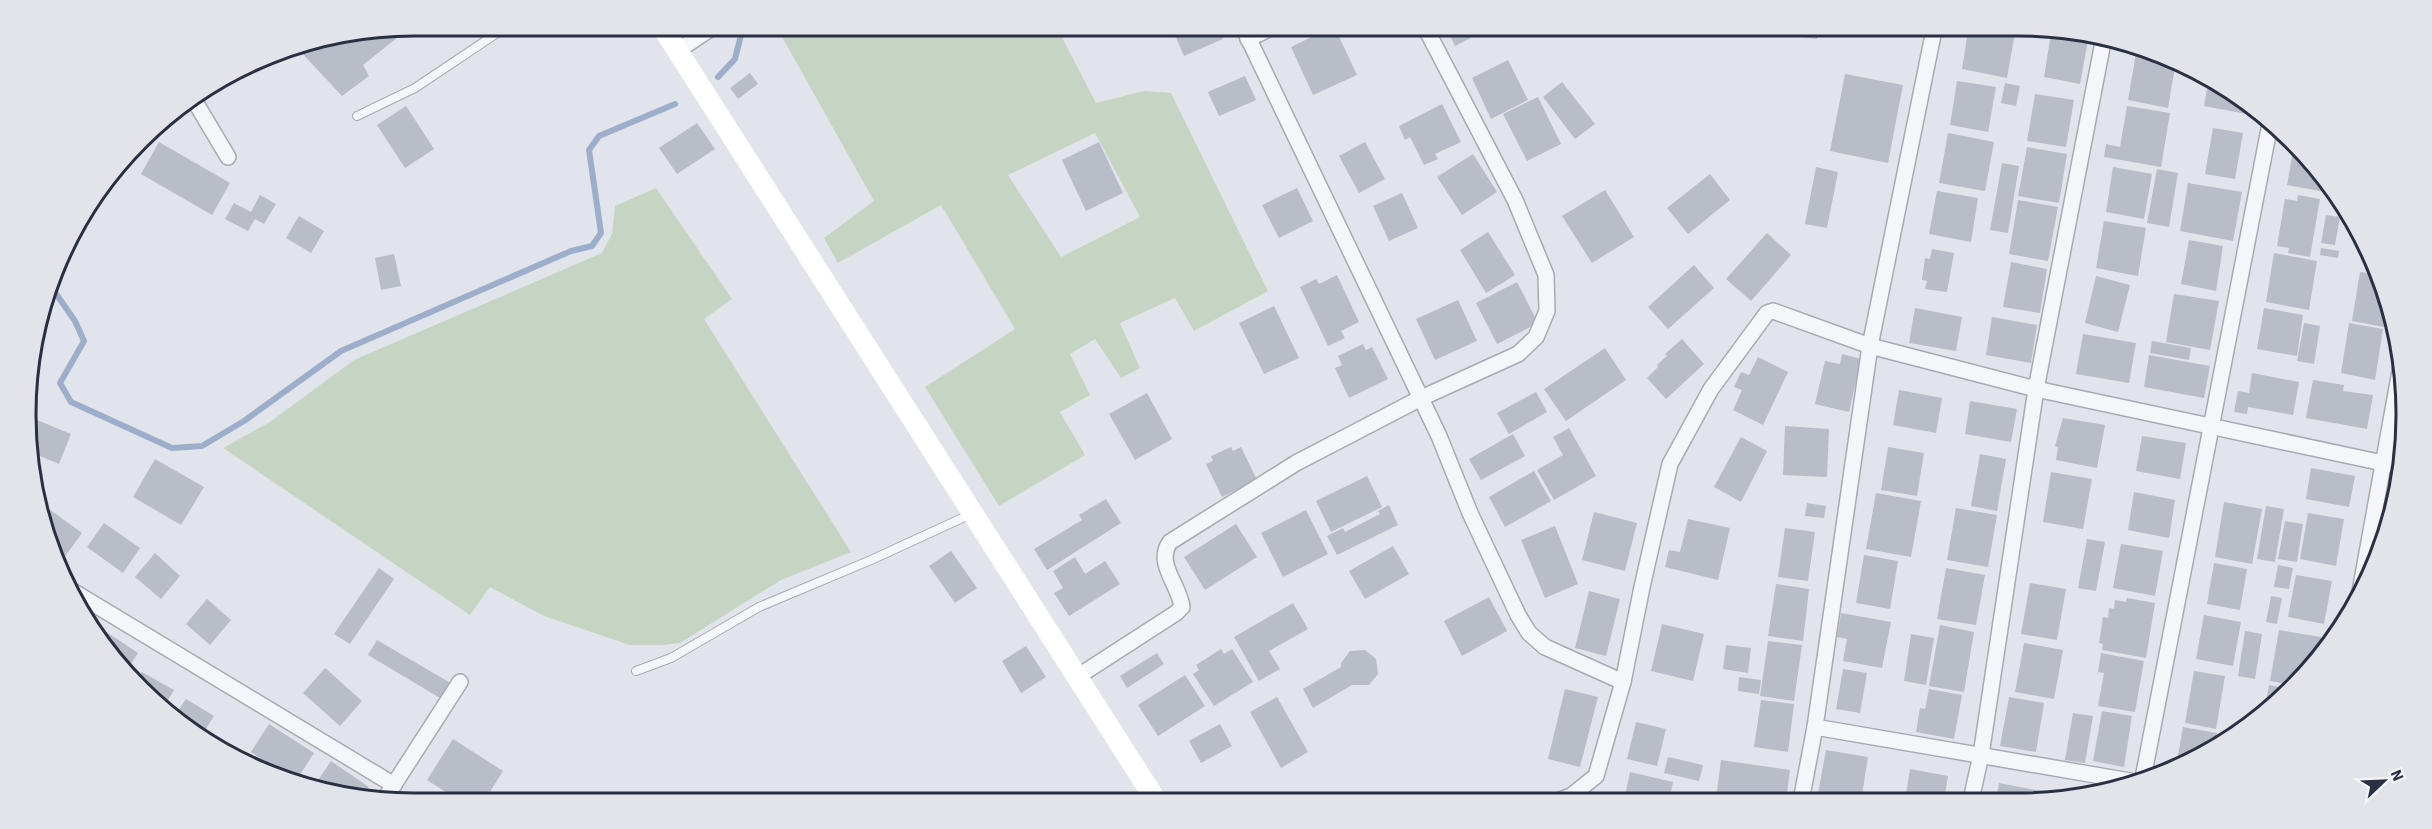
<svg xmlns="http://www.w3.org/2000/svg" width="2432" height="829" viewBox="0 0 2432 829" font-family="'Source Sans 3',sans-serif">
	<rect width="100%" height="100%" fill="#e2e4eb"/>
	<!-- green -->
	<g fill="#c6d5c3" fill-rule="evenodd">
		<path d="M782 25 1056 26 1096 103 1144 91 1171 93 1268 291 1194 331 1175 298 1120 323 1140 368 1121 378 1095 339 1070 354 1090 395 1060 412 1085 455 999 506 925 387 1015 329 941 205 838 263 824 238 874 201 777 28ZM1095 133 1140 217 1061 257 1008 175Z"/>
		<polygon points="656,188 732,299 704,319 851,552 781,580 680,643 663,645 630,645 544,616 490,587 470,615 223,448 270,422 354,360 602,253 612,234 615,206"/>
	</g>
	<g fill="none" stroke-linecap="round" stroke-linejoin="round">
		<!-- stream -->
		<g stroke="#9daecb" stroke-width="6">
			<polyline points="718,77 735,59 741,35 755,25"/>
			<polyline points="52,288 75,321 84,341 60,383 71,402 172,448 202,446 244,421 341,351 571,251 592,246 601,233 589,150 599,136 675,104"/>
		</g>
	</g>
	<!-- building -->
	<g fill="#b9bdc8">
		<polygon points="1191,25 1217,25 1223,39 1184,56 1174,33"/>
		<polygon points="1445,25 1496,25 1455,46"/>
		<polygon points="1767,25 1819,25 1817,39 1766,32"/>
		<polygon points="1969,25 2016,27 2007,78 1962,69"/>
		<polygon points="412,26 363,65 369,76 342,96 299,50"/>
		<polygon points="1334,26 1357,75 1313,95 1291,47"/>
		<polygon points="2051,33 2088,40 2080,84 2044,77"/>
		<polygon points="2136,53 2155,57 2175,67 2168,108 2128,100"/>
		<polygon points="1508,60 1528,100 1491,119 1472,78"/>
		<polygon points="750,73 758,84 738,99 730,88"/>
		<polygon points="1845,74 1903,85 1888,163 1830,151"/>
		<polygon points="1245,76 1256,100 1219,116 1208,92"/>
		<polygon points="1957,81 1996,87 1988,132 1950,125"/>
		<polygon points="1562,82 1595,124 1575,139 1543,97"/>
		<polygon points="2005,83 2020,86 2016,106 2001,103"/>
		<polygon points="2208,83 2254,105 2252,115 2204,106"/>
		<polygon points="2035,94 2074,100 2066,147 2027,141"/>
		<polygon points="1538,97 1561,144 1527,161 1503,114"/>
		<polygon points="1442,104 1461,142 1435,154 1438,159 1424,165 1410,137 1405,140 1399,126"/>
		<polygon points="406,106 434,149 405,168 377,125"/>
		<polygon points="2127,106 2170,113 2161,167 2104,157 2106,144 2120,147"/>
		<polygon points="697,123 715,149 677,174 659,148"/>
		<polygon points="2213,128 2243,133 2235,179 2205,174"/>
		<polygon points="1948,133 1994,142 1985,191 1939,183"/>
		<polygon points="159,142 230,183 212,215 141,174"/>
		<polygon points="1099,142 1123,193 1086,211 1062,160"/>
		<polygon points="1365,142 1385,179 1359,193 1339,156"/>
		<polygon points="2027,147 2067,154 2059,203 2018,196"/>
		<polygon points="2293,151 2331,193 2287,185"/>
		<polygon points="1473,154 1497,192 1462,215 1437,177"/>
		<polygon points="2002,163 2019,166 2008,233 1990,230"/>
		<polygon points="1816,167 1838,172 1827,228 1805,224"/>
		<polygon points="2113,167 2152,174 2144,219 2106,212"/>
		<polygon points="2157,169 2178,173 2169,227 2147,223"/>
		<polygon points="1710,174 1730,200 1688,234 1667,208"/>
		<polygon points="2188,183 2242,192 2233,241 2180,231"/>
		<polygon points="1297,188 1313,221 1279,238 1262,205"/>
		<polygon points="1605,190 1634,237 1592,263 1562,216"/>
		<polygon points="1937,191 1978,198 1971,242 1929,234"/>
		<polygon points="1402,193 1418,228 1389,241 1373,206"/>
		<polygon points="260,195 276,204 264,224 255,219 248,231 225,219 234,203 251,212"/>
		<polygon points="2298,195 2320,199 2310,257 2288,253 2289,248 2277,246 2285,199 2297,201"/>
		<polygon points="2018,200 2058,207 2048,261 2009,254"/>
		<polygon points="2326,215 2340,217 2335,245 2321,243"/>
		<polygon points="299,216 324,231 311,253 286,238"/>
		<polygon points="2104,221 2146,228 2138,276 2096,268"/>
		<polygon points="1488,232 1515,275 1486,293 1460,250"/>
		<polygon points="1767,233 1791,255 1751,301 1726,279"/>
		<polygon points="2189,240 2223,246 2216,291 2181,284"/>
		<polygon points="2321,248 2339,251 2338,258 2320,255"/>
		<polygon points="1932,249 1954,253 1947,292 1925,289 1927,281 1922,280 1925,258 1930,259"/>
		<polygon points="2274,253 2317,261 2309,310 2266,302"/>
		<polygon points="394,254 401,286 381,290 375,258"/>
		<polygon points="2011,262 2047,269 2040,313 2003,307"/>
		<polygon points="1694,265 1714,288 1668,329 1648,307"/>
		<polygon points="2360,272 2373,274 2387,315 2384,327 2352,321"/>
		<polygon points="1337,275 1359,322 1341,331 1345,338 1328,346 1300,287 1316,279 1319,284"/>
		<polygon points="2096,276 2130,285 2118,332 2085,323"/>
		<polygon points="1517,282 1538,323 1497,344 1476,303"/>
		<polygon points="2174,294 2219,301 2210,350 2166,342"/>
		<polygon points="1458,300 1477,341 1435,360 1416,319"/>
		<polygon points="1274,306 1299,358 1264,374 1239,323"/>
		<polygon points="1915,308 1962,317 1956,351 1909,343"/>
		<polygon points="2264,308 2303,315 2297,356 2257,349"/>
		<polygon points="1992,317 2037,325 2031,363 1986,355"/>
		<polygon points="2304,323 2320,326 2314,364 2297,361"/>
		<polygon points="2349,323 2383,329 2375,380 2341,373"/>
		<polygon points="2083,334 2136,343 2129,383 2076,374"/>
		<polygon points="1682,339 1704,364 1666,399 1647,378 1658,367 1657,365 1667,356 1665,354"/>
		<polygon points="2152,341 2191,348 2189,360 2150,353"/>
		<polygon points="1363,344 1366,350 1372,347 1388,379 1349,398 1335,368 1342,365 1338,356"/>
		<polygon points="1605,348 1626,380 1566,421 1544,389"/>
		<polygon points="1842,354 1861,359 1849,412 1815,404 1825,361 1840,364"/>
		<polygon points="2149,355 2210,366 2204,398 2144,387"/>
		<polygon points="1758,357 1788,372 1763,425 1733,410 1742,390 1734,387 1741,372 1749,375"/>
		<polygon points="2252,373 2299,382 2293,415 2248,407 2247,414 2234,412 2238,391 2249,393"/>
		<polygon points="2313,380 2344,385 2343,391 2373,395 2367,429 2306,418"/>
		<polygon points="1899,390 1942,398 1936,433 1893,425"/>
		<polygon points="1536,392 1547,412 1509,434 1497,413"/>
		<polygon points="1147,393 1172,439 1135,460 1109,414"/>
		<polygon points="1970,401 2017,409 2011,442 1965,434"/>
		<polygon points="32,418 71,434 59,464 35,454"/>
		<polygon points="2063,418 2105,425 2097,468 2056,460 2058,447 2055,446"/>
		<polygon points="1785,426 1829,429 1827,477 1783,475"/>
		<polygon points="1569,428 1596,476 1554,500 1537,470 1563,455 1553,437"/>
		<polygon points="1513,434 1525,456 1481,480 1469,459"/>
		<polygon points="2142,436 2186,443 2180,479 2136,471"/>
		<polygon points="1741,437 1767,451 1741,502 1714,487"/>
		<polygon points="1231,447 1233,451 1241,447 1257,480 1222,497 1206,464 1213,461 1211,456"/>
		<polygon points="1888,447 1924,453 1917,496 1881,490"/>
		<polygon points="1980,454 2006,459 1997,511 1971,506"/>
		<polygon points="155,459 204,487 181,525 133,497"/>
		<polygon points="2311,468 2355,476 2349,507 2306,499"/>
		<polygon points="1534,471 1551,501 1505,527 1489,497"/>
		<polygon points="2051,472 2092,479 2083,529 2043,522"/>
		<polygon points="1367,476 1382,507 1331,532 1316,501"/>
		<polygon points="2134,492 2175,500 2169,538 2128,530"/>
		<polygon points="1876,493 1921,501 1911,557 1866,549"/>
		<polygon points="1106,499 1121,523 1047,570 1034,549 1082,520 1079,515"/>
		<polygon points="38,501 82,533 63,559 57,555 39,515"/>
		<polygon points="2224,502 2262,509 2252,564 2215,557"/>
		<polygon points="1807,503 1826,506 1824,518 1805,516"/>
		<polygon points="1389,505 1398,525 1337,555 1327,536 1343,528 1345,532 1380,514 1378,511"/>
		<polygon points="2266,506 2284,509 2275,562 2257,559"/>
		<polygon points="1956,508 1997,515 1988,567 1947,560"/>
		<polygon points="1306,510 1328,554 1283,577 1261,533"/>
		<polygon points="1594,512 1637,523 1625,571 1582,560"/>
		<polygon points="2308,513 2344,519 2336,566 2300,559"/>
		<polygon points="1688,519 1730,528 1718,580 1665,567 1669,550 1680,552"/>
		<polygon points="2285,521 2303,524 2297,562 2278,559"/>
		<polygon points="104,523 140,548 123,573 87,547"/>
		<polygon points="1236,524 1257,557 1205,590 1184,557"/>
		<polygon points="1555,526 1578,584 1545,598 1521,540"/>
		<polygon points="1785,528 1815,532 1808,581 1778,577"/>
		<polygon points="2087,539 2105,542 2096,591 2078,588"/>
		<polygon points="2121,544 2163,551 2155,596 2113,588"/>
		<polygon points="1393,546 1409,574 1365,599 1349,571"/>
		<polygon points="951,551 977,588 955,603 929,566"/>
		<polygon points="155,553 180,576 161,599 135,577"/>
		<polygon points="1864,555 1898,561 1890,609 1856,603"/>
		<polygon points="1075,557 1085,574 1105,561 1120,584 1069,616 1054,593 1063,588 1053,571"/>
		<polygon points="2214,563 2247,569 2240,610 2207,604"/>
		<polygon points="2278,565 2293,568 2289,589 2274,587"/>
		<polygon points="379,568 394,579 350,644 334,634"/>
		<polygon points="1946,568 1985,575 1976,625 1937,619"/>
		<polygon points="2296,575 2332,581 2324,624 2288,617"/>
		<polygon points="2030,583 2066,589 2057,640 2021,634"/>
		<polygon points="1776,584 1809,589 1803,641 1768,636"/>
		<polygon points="1589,591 1620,599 1606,656 1575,648"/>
		<polygon points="2271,596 2282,598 2277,624 2266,622"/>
		<polygon points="1489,597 1507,631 1462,656 1444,621"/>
		<polygon points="2127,598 2155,603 2146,658 2102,650 2103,644 2099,643 2103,617 2108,618 2109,608 2114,609 2115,600 2126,602"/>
		<polygon points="207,599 231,620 210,645 186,624"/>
		<polygon points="1293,603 1308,629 1269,651 1280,669 1259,681 1234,637"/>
		<polygon points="1841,613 1891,622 1882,668 1843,661 1847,639 1837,637"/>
		<polygon points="2204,615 2241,622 2233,666 2196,659"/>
		<polygon points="1662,624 1704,634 1693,681 1651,671"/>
		<polygon points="1940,625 1974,632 1964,692 1929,686"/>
		<polygon points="2279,630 2321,637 2318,654 2292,685 2270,681"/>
		<polygon points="105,631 138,653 128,668 100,639"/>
		<polygon points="2245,631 2262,634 2255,679 2238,676"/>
		<polygon points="1911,634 1934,638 1926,685 1904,681"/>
		<polygon points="377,640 454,685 445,701 368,655"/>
		<polygon points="1768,641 1802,645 1794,701 1760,696"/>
		<polygon points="2024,643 2063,650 2054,699 2015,692"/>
		<polygon points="1726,645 1751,648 1748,673 1723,669"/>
		<polygon points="1026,646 1046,677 1021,693 1002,661"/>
		<polygon points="1221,649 1224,654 1232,649 1253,682 1214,706 1193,674 1199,670 1196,665"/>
		<polygon points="1365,650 1376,659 1378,674 1369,685 1352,685 1313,708 1303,689 1341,667 1341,663 1350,651"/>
		<polygon points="1157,653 1164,664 1127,688 1120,676"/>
		<polygon points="2101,653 2144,661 2135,712 2098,706 2104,673 2098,672"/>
		<polygon points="325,668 362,701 340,726 303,693"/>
		<polygon points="1843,669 1867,673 1860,713 1836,709"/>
		<polygon points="2194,671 2225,676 2216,729 2185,723"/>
		<polygon points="142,672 174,690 165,705 138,678"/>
		<polygon points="1185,675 1205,706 1158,736 1138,705"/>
		<polygon points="1739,677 1761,680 1759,694 1738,691"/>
		<polygon points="2269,685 2289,689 2274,707 2264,714"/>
		<polygon points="1565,689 1598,697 1580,767 1548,759"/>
		<polygon points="1929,689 1962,695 1954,739 1916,732 1920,708 1925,709"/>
		<polygon points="1277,697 1308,752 1281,768 1250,712"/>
		<polygon points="2009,697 2044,703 2036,752 2000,746"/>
		<polygon points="186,699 214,716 200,738 175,715"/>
		<polygon points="1761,700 1794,704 1788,752 1754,747"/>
		<polygon points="2102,711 2132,716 2124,767 2093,761"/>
		<polygon points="2073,713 2093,716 2085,763 2065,760"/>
		<polygon points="1636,722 1666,729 1657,766 1627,759"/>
		<polygon points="269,724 314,753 296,781 251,752"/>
		<polygon points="1220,724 1232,746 1201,763 1189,741"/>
		<polygon points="2183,727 2217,733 2215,747 2189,764 2176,767"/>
		<polygon points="453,739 503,771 483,803 463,803 427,780"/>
		<polygon points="1826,750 1868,757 1861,801 1818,794"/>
		<polygon points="1668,757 1703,765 1699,781 1664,773"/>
		<polygon points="1721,760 1790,770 1786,801 1738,801 1716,798"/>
		<polygon points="331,761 369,787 363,797 312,789"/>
		<polygon points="1910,769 1948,776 1944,800 1905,800"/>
		<polygon points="1630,772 1673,782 1669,801 1624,801"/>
		<polygon points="1999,783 2041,791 2039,800 1996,800"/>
	</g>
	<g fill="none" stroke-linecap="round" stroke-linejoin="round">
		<defs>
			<g id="lane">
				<polyline points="357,116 415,88 509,25"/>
				<polyline points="636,671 671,658 759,607 871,560 971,514"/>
			</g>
			<g id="street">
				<polyline points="1242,25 1439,436 1470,513 1518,615 1529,633 1545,647 1623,682"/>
				<polyline points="1248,39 1277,25"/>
				<polyline points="677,51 716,25"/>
				<polyline points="194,100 228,157"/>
				<polyline points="74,592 394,785"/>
				<polyline points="2359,597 2402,360"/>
				<path d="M1077 677 1176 613 1182 607C1179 584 1155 563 1170 542L1296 463 1419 399 1518 354 1536 337 1547 311 1546 275 1515 200 1424 25"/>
				<polyline points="1815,727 2130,781"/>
				<polyline points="2143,778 2270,124"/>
				<polyline points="384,800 460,682"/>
				<polyline points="1971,800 1981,755 2036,389 2104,37"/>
				<polyline points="1557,801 1571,796 1596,776 1623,682 1642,587 1670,464 1711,389 1767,313 1773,311 1870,346 2036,389 2397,466"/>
				<polyline points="1801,801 1815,727 1870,346 1935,25"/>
			</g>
		</defs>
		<!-- lane casing -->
		<use href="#lane" stroke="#a7aab5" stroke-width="10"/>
		<!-- street casing -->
		<use href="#street" stroke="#a7aab5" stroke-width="18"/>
		<!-- lane -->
		<use href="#lane" stroke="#f5f6f9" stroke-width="8"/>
		<!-- street -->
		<use href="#street" stroke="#f5f6f9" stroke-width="15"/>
		<!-- secondary -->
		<polyline stroke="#fff" stroke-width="21" points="661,25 1157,802"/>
	</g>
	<!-- crop -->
	<path d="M0 0H2432V829H0ZM414 36H2018A378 378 0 0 1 2396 414V415A378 378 0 0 1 2018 793H414A378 378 0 0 1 36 415V414A378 378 0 0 1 414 36Z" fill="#e2e4ea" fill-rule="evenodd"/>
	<path fill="none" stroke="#2a3043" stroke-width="3" d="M414 36H2018A378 378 0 0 1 2396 414V415A378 378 0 0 1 2018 793H414A378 378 0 0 1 36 415V414A378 378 0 0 1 414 36Z"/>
	<!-- north arrow -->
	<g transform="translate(2384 781) rotate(67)" stroke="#f2f4f8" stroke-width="4.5" paint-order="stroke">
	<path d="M0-4.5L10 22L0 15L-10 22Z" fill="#2a3043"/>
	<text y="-9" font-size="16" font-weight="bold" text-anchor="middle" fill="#2a3043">N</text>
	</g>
</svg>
